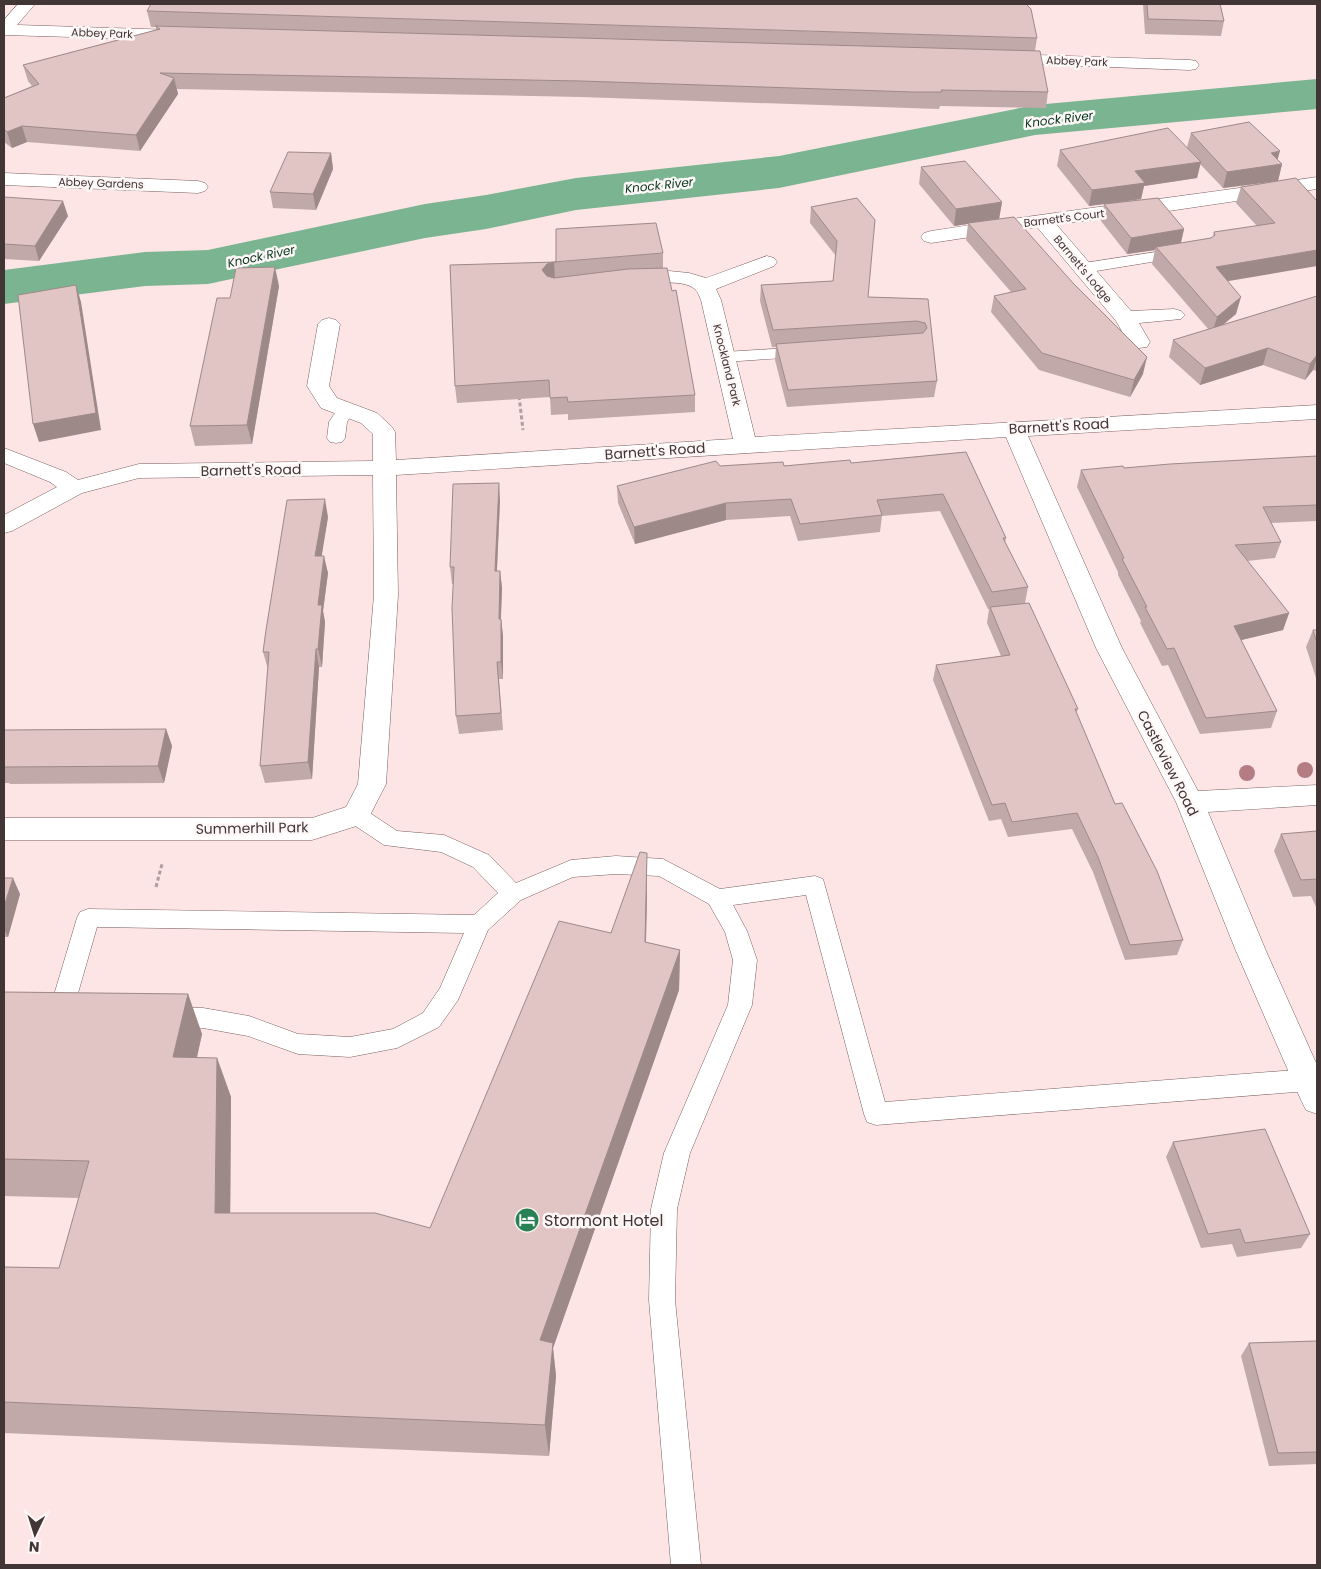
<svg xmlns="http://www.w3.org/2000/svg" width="1321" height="1569" viewBox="0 0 1321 1569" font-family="Poppins,sans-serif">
	<rect width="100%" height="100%" fill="#fde4e5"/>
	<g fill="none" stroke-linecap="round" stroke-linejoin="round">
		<!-- river -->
		<polygon fill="#7ab491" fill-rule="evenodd" points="1317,79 1317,109 1035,135 779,188 576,210 486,229 425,238 208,284 145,286 4,304 4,270 145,252 208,250 425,204 486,195 576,178 779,156 1035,105"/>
		<defs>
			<g id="service">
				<polygon points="1182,248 1188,250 1190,253 1188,256 1084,273 1078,271 1076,268 1078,265 1084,263"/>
				<polygon points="805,347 811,348 813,352 811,356 725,362 719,361 717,357 719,353 725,352"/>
				<polygon points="346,404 352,405 355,409 347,422 345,438 342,442 336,443 330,442 327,438 329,422 340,405"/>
				<polygon points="356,807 364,809 397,831 444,835 489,855 516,883 571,860 616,856 663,859 720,889 815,876 823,879 885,1102 1308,1069 1317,1073 1317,1086 1308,1091 876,1125 867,1122 864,1114 806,895 733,905 747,931 757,960 752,1005 690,1153 677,1209 675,1300 701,1565 671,1565 649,1300 651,1209 664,1153 728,1005 733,960 725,932 709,904 659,876 616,874 573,877 521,900 488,930 458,1000 439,1027 397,1048 350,1057 298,1054 248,1036 203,1028 167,1027 159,1024 155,1017 159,1010 167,1007 203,1008 249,1016 298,1034 350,1037 393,1029 423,1013 440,988 464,933 97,927 74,1007 79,1015 75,1022 67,1025 52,1022 48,1015 77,918 80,912 88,909 474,915 498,893 473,867 441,852 384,845 348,821 345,815 348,809"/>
			</g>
			<g id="minor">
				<polygon points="18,4 35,4 17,25 175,30 181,31 184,35 181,39 175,40 4,35 4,20"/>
				<polygon points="1005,54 1190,60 1196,61 1199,65 1196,69 1190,70 999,63 996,59 999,55"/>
				<polygon points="4,173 198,181 205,183 208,187 205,191 198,193 4,185"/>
				<path d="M1317 177V189L1162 212 1056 224 1131 311 1174 309 1181 311 1185 315 1181 319 1139 323 1150 342 1147 347 1139 348 1131 347 1116 321 1037 227 931 243 924 241 921 237 924 233 931 231C1059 211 1188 196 1317 177Z"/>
				<path d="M767 256 774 258 777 262 774 266 716 289 721 300 755 437 1317 405V419L1028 436 1122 648 1198 791 1317 785V805L1208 812 1266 951 1317 1065V1114L1306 1110 1301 1100 1236 951 1176 802 1096 648 1006 437 396 475 398 595 386 784 366 823 312 840H4V818H312L346 807 358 784 374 595 373 475 139 478 82 493 12 531 4 533V515L57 487 50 482 4 463V448L66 472 78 480 139 464 373 461V434L361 423 321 408 307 386 318 324 322 320 329 318 336 320 340 324 329 386 337 398 377 413 392 427 395 432 396 460 733 439 701 300C699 296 698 292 695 289 682 278 647 284 631 286L624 284 621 280 624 276 669 271 689 273 706 278Z"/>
			</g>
		</defs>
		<!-- service casing -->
		<use href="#service" stroke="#785f60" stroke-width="1"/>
		<!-- minor casing -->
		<use href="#minor" stroke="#785f60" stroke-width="1"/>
		<!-- path -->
		<g stroke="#b19e9f" stroke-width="3" stroke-dasharray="4 2.5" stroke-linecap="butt">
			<polyline points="519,396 523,430"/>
			<polyline points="156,887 162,864"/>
		</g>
		<!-- service -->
		<use href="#service" fill="#fff" fill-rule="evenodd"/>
		<!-- minor -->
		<use href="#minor" fill="#fff" fill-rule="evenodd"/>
	</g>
	<!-- trees -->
	<g fill="#b37d83">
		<circle cx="1305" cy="770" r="8"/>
		<circle cx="1247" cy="773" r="8"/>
	</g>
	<!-- wall -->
	<g fill="#c2a9a9">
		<polygon points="1143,4 1220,4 1224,21 1221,36 1145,34"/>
		<polygon points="147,11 1037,38 1035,51 1048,92 1046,108 940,106 939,109 581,97 177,89 178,94 140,151 27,142 12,148 4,142 4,98 32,86 28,81 23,65 156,30 156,27 151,27"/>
		<polygon points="1191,133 1277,159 1282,164 1278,181 1223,188 1200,164 1197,178 1144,186 1141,199 1117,203 1184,229 1181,243 1211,238 1213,236 1214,232 1257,226 1236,203 1241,187 1317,201 1227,281 1236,314 1222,325 1317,296 1317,371 1313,370 1305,380 1263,365 1200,385 1169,357 1173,340 1209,330 1152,264 1155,250 1127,254 1101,221 1104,204 1089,206 1057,166 1060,150 1187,147"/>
		<polygon points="331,153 333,169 316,210 273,208 270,192"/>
		<polygon points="921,167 1002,202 999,219 1143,374 1130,397 1039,370 991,312 994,296 1011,292 966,240 968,224 954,226 919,184"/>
		<polygon points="4,197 68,216 39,261 4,259"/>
		<polygon points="857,198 868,297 928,299 937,381 934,397 787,407 775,360 776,347 772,347 760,301 761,285 833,281 836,256 810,223 811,207"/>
		<polygon points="663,253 663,268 695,395 695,412 568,420 568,414 551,415 550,397 457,403 455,386 450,265 556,262"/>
		<polygon points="279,286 252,444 195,446 190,426 230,298"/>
		<polygon points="966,452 1006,538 1005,543 1028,587 1025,603 1078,709 1076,713 1115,804 1183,940 1177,955 1125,960 1093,872 1072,829 1008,837 1001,819 989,821 933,680 936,665 1001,656 987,623 989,609 988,609 940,511 882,516 880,532 798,541 790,516 726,520 635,544 618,503 617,486 720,466 784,466 851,463"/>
		<polygon points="1317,456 1317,521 1271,523 1281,542 1275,558 1247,561 1289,613 1283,630 1241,640 1277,711 1271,728 1200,734 1168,665 1162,666 1140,623 1141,621 1118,575 1118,572 1077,487 1081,470 1124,468"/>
		<polygon points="500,500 497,571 500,571 502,588 501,619 503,636 503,679 499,679 503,730 459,734 456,716 453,584 452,584 450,567"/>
		<polygon points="328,517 321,556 328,573 323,611 325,622 322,667 319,667 312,779 265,783 260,766 268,669 263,652"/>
		<polygon points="1313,630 1317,630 1317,681 1306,647"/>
		<polygon points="166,729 172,746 164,783 10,784 9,783 4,783 4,730"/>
		<polygon points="1317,831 1317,909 1311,896 1293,897 1274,851 1281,834"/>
		<polygon points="647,853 647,894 646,942 680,950 679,990 553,1348 556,1376 549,1456 4,1433 4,1267 59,1268 79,1198 4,1196 4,992 188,994 202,1034 197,1058 217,1058 231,1097 230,1213 430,1228 611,933"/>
		<polygon points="4,878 20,894 8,937 4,937"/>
		<polygon points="1173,1142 1310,1234 1301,1248 1237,1257 1232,1244 1201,1248 1166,1157"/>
		<polygon points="1317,1341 1317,1464 1269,1466 1241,1356 1249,1343"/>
	</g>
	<!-- shaded-wall -->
	<g fill="#9e8989">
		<polygon points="174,78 178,94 140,151 136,135"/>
		<polygon points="22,126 27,142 12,148 7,132"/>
		<polygon points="1280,151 1276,165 1282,164 1278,181 1223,188 1227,172 1271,153"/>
		<polygon points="331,153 333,169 316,210 313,194"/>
		<polygon points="1201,162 1197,178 1144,186 1141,199 1089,206 1092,190 1135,171"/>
		<polygon points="63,201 68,216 39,261 35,246"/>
		<polygon points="1002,202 999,219 954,226 956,209"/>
		<polygon points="1184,229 1180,246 1156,247 1155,250 1127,254 1131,238"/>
		<polygon points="1317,250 1317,266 1211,284 1216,267"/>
		<polygon points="554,262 555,279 547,281 542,270 547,264"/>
		<polygon points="275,267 279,286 252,444 247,425"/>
		<polygon points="76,285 81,302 101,430 39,442 33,424"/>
		<polygon points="1241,297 1236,314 1212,334 1217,317"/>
		<polygon points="1268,348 1263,365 1200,385 1205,368"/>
		<polygon points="1317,355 1317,358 1313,370 1305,380 1310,364"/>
		<polygon points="1147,357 1143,374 1130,397 1134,380"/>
		<polygon points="499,483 500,500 496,589 495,571"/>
		<polygon points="325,499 328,517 319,573 315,556"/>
		<polygon points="726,503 726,520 635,544 634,527"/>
		<polygon points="324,556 328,573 323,611 325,622 322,667 318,649 318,605"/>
		<polygon points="500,571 502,588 500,636 499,619"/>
		<polygon points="1289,613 1283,630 1229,643 1234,626"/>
		<polygon points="501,619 503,636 503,679 501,662"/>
		<polygon points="316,649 319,667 312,779 308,762"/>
		<polygon points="166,729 172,746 164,783 158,766"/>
		<polygon points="647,853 647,894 645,982 645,942"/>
		<polygon points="13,878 20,894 8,937 4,929 4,907"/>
		<polygon points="680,950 679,990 553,1348 556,1376 549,1456 545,1425 540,1340"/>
		<polygon points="188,994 202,1034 188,1096 173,1057"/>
		<polygon points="217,1058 231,1097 230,1249 215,1213"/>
	</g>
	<!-- building -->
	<g fill="#e1c4c4" stroke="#9e8989">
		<polygon points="151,4 1026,4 1031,9 1037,38 147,11"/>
		<polygon points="1147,4 1220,4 1224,21 1148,19"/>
		<polygon points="155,26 1040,51 1048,92 941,90 942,92 913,92 581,81 160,73 174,78 136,135 22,126 7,132 4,129 4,98 39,84 23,65 160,29"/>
		<polygon points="1249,122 1280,151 1271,153 1282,164 1227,172 1191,133"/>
		<polygon points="1168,128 1201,162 1135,171 1145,183 1092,190 1060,150"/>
		<polygon points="288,152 331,153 313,194 270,192"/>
		<polygon points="965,161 1002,202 956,209 921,167"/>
		<polygon points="1296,178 1317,201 1317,250 1216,267 1241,297 1217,317 1156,247 1211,238 1215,235 1214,232 1275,223 1241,187"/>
		<polygon points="4,197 63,201 35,246 4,244"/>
		<polygon points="857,198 875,220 868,297 928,299 937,381 788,390 776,344 923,333 927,328 925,323 917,321 773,330 761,285 833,281 837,241 811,207"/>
		<polygon points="1158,198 1184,229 1131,238 1104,204"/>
		<polygon points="1014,217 1073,283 1147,357 1134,380 1042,353 994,296 1026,289 968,223"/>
		<polygon points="656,223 663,253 554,262 547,264 542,270 547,276 554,278 628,269 667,268 672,291 676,290 695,395 568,402 567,397 550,398 549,380 455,386 450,265 556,262 556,229"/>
		<polygon points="275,267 247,425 190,426 217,298 230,298 236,268"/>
		<polygon points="76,285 96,413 33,424 18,295"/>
		<polygon points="1317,296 1317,355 1310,364 1268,348 1205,368 1173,340"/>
		<polygon points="966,452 1006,538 1003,538 1028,587 992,592 943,494 877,500 882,515 800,524 791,499 726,503 634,527 617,486 716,461 720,466 783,462 784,466 850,460 851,463"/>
		<polygon points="1317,456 1317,505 1263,507 1281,542 1235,545 1289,613 1234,626 1277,711 1206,718 1174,648 1167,649 1145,607 1147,607 1122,559 1124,558 1081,470 1123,466 1124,468 1170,464"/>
		<polygon points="499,483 495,571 500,571 499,619 501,619 501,662 497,662 501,713 456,716 452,608 454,567 450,567 453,484"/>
		<polygon points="325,499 315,556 324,556 318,605 322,605 318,649 316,649 308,762 260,766 269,652 263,652 266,630 287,500"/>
		<polygon points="1029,603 1078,709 1075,709 1115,804 1122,803 1157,871 1183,940 1130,945 1098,857 1077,813 1012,822 1005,803 992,805 936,665 1010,655 990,607"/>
		<polygon points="1313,630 1317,630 1317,643"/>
		<polygon points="166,729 158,766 4,767 4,730"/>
		<polygon points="1317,831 1317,879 1301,880 1281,834"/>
		<polygon points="640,852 647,853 645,942 680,950 540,1340 553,1343 545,1425 4,1402 4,1267 59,1268 89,1161 4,1159 4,992 188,994 173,1057 217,1058 215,1213 375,1213 430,1228 559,921 611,933"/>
		<polygon points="4,878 13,878 4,907"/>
		<polygon points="1265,1129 1310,1234 1245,1243 1240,1229 1208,1234 1173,1142"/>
		<polygon points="1317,1341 1317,1452 1278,1453 1249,1343"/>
	</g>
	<!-- icons -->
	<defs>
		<symbol id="hotel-disc" viewBox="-11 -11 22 22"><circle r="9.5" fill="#298054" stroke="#fdf7f7"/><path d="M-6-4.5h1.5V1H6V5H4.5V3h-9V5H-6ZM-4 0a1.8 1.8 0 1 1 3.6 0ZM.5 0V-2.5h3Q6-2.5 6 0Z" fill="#fff"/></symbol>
	</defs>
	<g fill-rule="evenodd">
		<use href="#hotel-disc" x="513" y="1206" width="28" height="28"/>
	</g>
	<g text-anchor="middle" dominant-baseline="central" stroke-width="5" stroke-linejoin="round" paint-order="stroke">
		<!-- far-street labels -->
		<g font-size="11" fill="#413536" stroke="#fdf7f7">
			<text transform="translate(102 33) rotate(2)">Abbey Park</text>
			<text transform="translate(1077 61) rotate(2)">Abbey Park</text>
			<text transform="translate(101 183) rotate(2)">Abbey Gardens</text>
			<text transform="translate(1064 218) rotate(-7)">Barnett's Court</text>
			<text transform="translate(1083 269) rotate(50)">Barnett's Lodge</text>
			<text transform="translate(727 365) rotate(76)">Knockland Park</text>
		</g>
		<!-- far-water labels -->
		<g font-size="12" font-style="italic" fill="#05351e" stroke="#fdf7f7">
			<text transform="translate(1059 119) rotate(-7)">Knock River</text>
			<text transform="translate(659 185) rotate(-6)">Knock River</text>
			<text transform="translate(261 256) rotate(-12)">Knock River</text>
		</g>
		<!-- street labels -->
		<g font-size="14" fill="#413536" stroke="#fdf7f7">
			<text transform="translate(1059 426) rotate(-3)">Barnett's Road</text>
			<text transform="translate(655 451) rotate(-4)">Barnett's Road</text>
			<text transform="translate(251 470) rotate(-1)">Barnett's Road</text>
			<text transform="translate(1168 763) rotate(63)">Castleview Road</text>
			<text transform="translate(252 828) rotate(-1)">Summerhill Park</text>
		</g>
		<!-- near-poi labels -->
		<g font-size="16" fill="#413536" stroke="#fdf7f7" text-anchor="start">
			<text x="544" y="1220">Stormont Hotel</text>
		</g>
	</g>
	<!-- border -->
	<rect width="1321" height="1569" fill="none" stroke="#413536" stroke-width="10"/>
	<!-- north arrow -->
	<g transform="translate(35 1534) rotate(184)" stroke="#fdf7f7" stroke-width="4" paint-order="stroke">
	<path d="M0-4L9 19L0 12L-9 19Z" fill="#413536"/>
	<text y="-8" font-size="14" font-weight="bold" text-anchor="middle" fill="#413536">N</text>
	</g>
</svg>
